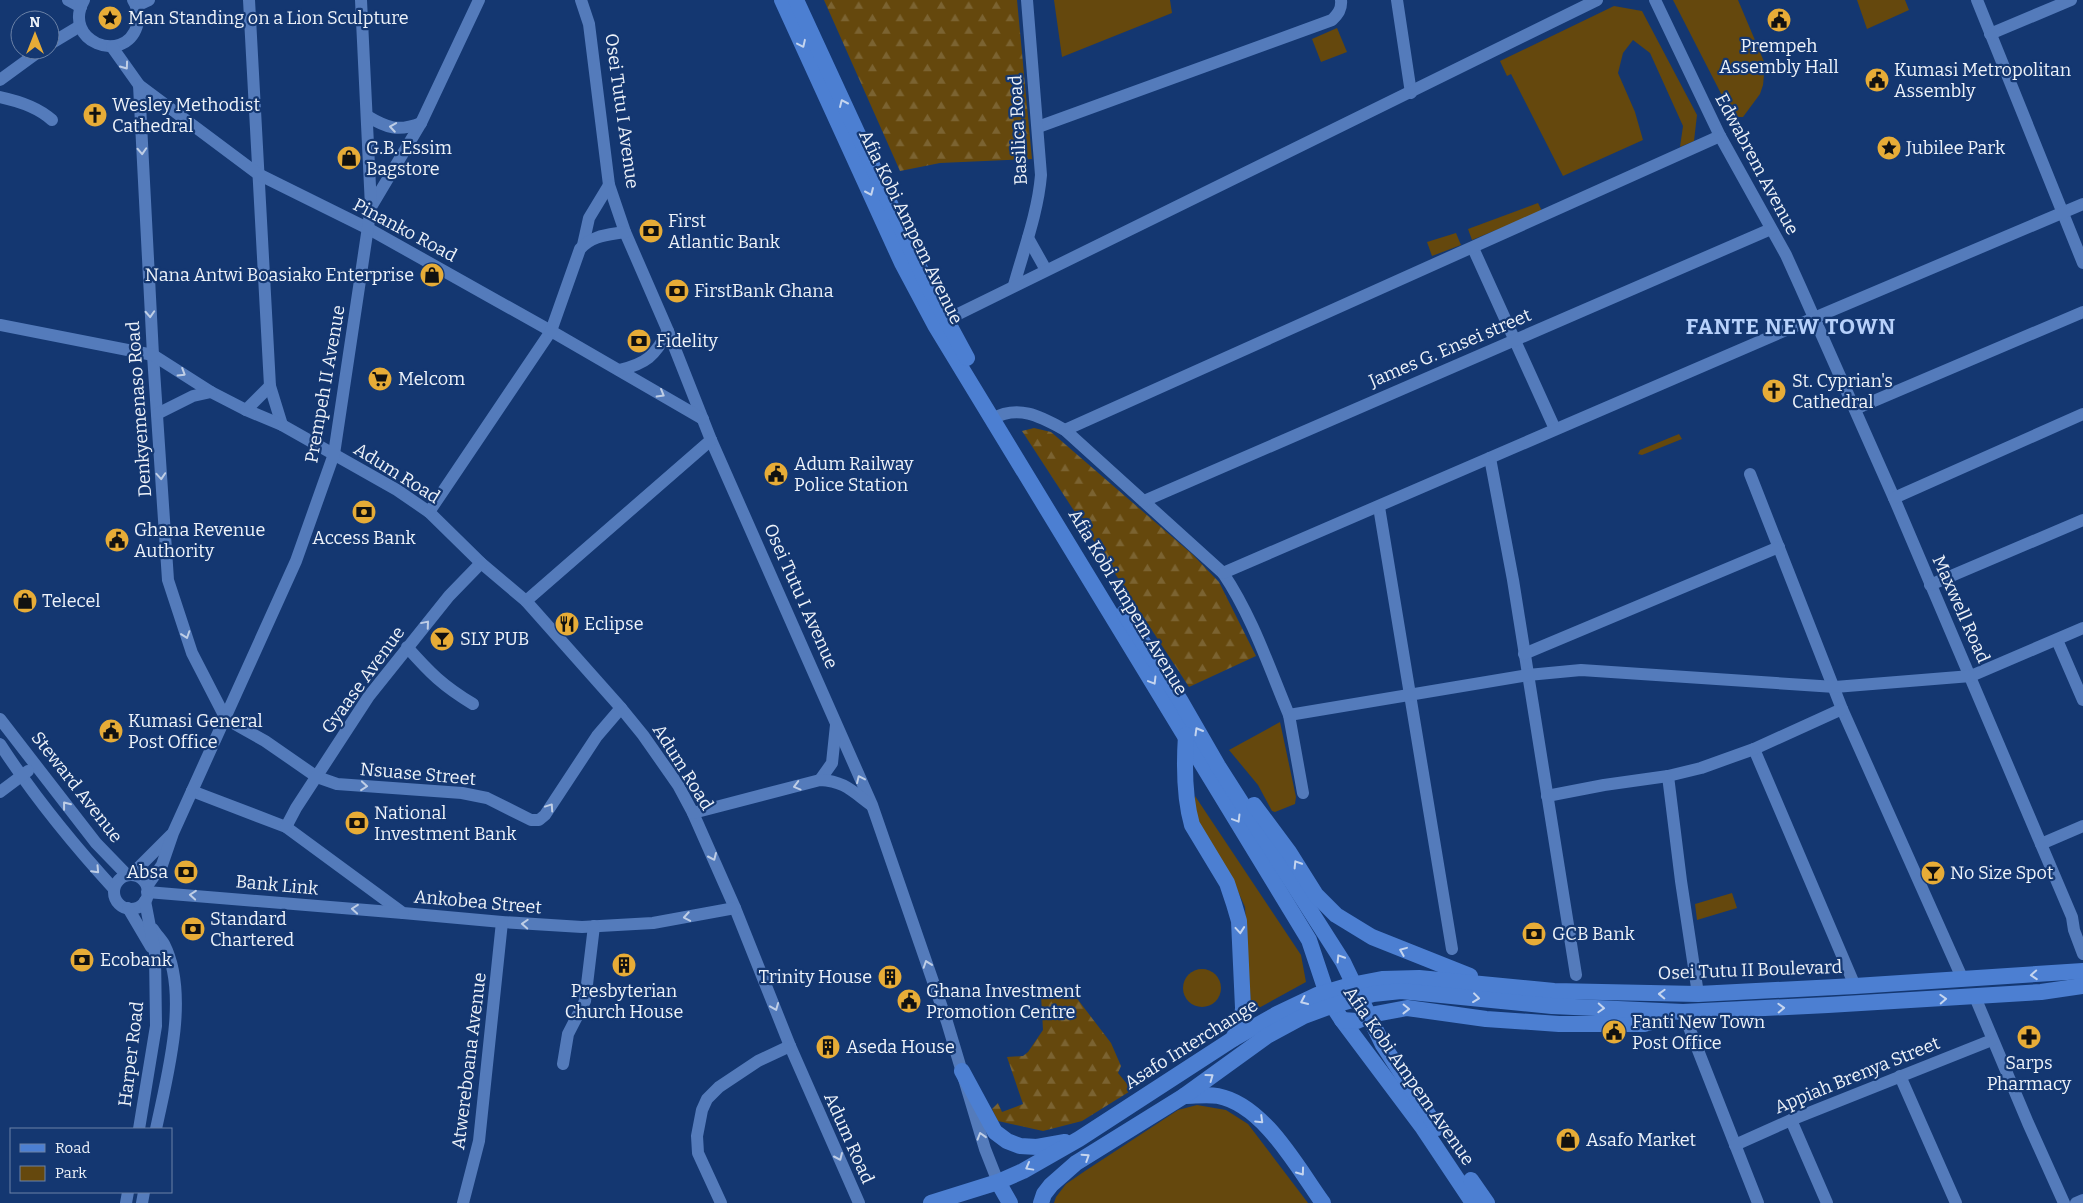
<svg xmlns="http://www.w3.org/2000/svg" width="2083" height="1203" viewBox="0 0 2083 1203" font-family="Bitter,serif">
	<defs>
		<pattern id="forest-firs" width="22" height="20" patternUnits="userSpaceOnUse" patternTransform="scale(1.25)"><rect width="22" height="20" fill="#65480d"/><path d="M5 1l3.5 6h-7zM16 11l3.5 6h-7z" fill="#7b6331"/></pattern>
	</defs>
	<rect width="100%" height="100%" fill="#143771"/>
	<!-- green -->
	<g fill="#65480d">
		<polygon points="1054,0 1170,0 1172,13 1062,57"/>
		<polygon points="1673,0 1738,0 1765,64 1763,85 1760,94 1743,117 1733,117"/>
		<polygon points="1857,0 1905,0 1909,10 1867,29"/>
		<polygon points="1614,6 1642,11 1697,115 1694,141 1680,147 1683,126 1650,53 1633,40 1623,53 1618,73 1635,112 1643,140 1563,176 1511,74 1507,76 1500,61"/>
		<polygon points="1337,28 1347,52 1321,62 1312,39"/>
		<polygon points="1538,203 1542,211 1472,240 1468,229"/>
		<polygon points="1456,233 1461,245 1432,256 1427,242"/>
		<polygon points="1679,434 1682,439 1642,455 1638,454 1640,450"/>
		<polygon points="1280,722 1296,797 1295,804 1275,812 1272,811 1258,785 1229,750"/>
		<polygon points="1195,796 1301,955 1306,982 1257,1009 1251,1007 1245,907 1235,885 1203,833 1195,813"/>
		<polygon points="1732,893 1737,908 1697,920 1695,904"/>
		<circle cx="1202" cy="988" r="19"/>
		<polygon points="1197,1105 1226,1110 1248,1124 1308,1203 1054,1203 1056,1197 1066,1184 1085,1171 1178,1110"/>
	</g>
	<!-- forest -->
	<g fill="url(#forest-firs)">
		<polygon points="824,0 1017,0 1032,159 940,163 900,171"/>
		<polygon points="1034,428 1051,432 1192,554 1219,582 1256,656 1189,687 1022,431"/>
		<polygon points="1058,985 1069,988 1111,1043 1121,1066 1118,1073 1132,1090 1082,1121 1043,1131 998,1121 992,1109 998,1103 1002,1112 1023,1104 1007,1057 1023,1056 1028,1052 1043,1030 1041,995 1044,991"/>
	</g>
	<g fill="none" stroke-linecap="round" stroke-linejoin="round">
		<!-- minor -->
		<g stroke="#547bbb" stroke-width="12">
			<polyline points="68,0 81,7"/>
			<path d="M84 0C61 41 124 66 137 26 140 17 138 8 133 0"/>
			<polyline points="249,0 270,386 282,425"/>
			<polyline points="581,0 589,24 609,185 625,232 668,331 711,440 872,805 947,1022 985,1149 998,1182"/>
			<polyline points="1397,0 1411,93"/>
			<polyline points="1655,0 1720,136 1786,255 1800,286 1894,498 2072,917 2074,930 2083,954"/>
			<polyline points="1977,0 2083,263"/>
			<polyline points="136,6 149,0"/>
			<polyline points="1990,34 2071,0"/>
			<polyline points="50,44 80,26"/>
			<polyline points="112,47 139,85 258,174 369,229 551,331 703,419"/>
			<polyline points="0,80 41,50"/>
			<polyline points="139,85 153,355 168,580 192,653 226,719 265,741 317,777 337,784 462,793 487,798 531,820 539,820 545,815 597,736 621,708"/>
			<path d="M0 97C19 101 38 107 52 120"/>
			<path d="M367 116C387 128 398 132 421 123"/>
			<path d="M1038 127 1332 20C1338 14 1342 9 1341 0"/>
			<polyline points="371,207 421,123 479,0"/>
			<polyline points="1028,238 1046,270"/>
			<polyline points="583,245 589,218 609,185"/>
			<polyline points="1473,248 1555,429"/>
			<path d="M1014 285C1024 249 1038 212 1041 175L1027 0"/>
			<path d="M940 323C1158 214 1379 109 1597 0"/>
			<polyline points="0,325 153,355 211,392 246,410 282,425 397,490 429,512 481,563 526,601 621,708 643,735 678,785 693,813 735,908 790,1046 859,1203"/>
			<path d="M619 370C646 364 655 356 668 331"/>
			<polyline points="1855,409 2083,312"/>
			<polyline points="246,410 270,386"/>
			<polyline points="157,414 193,396 211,392"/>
			<path d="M992 419C1019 404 1041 417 1065 430L1223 573C1252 616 1269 667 1289 715"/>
			<polyline points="1065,430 1720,136"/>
			<polyline points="1490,458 1513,580 1576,975"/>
			<polyline points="1750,474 1842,709 1963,980"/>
			<polyline points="1894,498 2083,414"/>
			<polyline points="1144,501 1771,229"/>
			<polyline points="1379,507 1452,949"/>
			<path d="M429 512 551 331 580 249C592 235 608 235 625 232"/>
			<polyline points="1223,573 1814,318 2083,204"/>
			<polyline points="1930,585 2083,520"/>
			<polyline points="526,601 711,440"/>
			<polyline points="2057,640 2083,700"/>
			<path d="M407 647C430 673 443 686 473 704"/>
			<polyline points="1524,654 1779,547"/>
			<polyline points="0,719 96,843 127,875"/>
			<path d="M0 744C33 795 72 843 114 889"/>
			<polyline points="1754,749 1855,986"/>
			<polyline points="1668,776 1681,881 1698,994"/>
			<polyline points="820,780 832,763 836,725"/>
			<polyline points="192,791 286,827 403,913 502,922 582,927 653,923 735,908"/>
			<polyline points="0,792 28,771"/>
			<polyline points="1303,793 1289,715 1528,675 1581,670 1835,687 1971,676 2083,628"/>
			<polyline points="1547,796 1604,785 1668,776 1701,768 1754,749 1842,709"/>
			<path d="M693 813 820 780C844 781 852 791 871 805"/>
			<polyline points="286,827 296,808 369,696 449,596 481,563"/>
			<polyline points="2041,844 2083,826"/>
			<polyline points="131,875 171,835"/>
			<circle cx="131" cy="892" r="17"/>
			<polyline points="147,886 162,865 173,833 296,561 334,454 371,207 361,0"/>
			<polyline points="147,892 403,913"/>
			<polyline points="128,908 151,947"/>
			<path d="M153 929C156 934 161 939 164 944 190 995 167 1076 156 1129"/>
			<polyline points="1975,997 2028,1123 2064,1203"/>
			<polyline points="1683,1012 1758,1203"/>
			<polyline points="563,1064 568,1034 585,1001 594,926"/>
			<polyline points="1900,1076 1956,1203"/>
			<polyline points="1791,1120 1827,1203"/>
			<polyline points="139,1129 156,1026 155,953 145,901"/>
			<polyline points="1735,1145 1791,1120 1992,1040"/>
			<polyline points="126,1203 128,1192"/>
			<polyline points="142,1203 144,1192"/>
			<polyline points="463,1203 479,1141 502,922"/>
			<polyline points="721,1203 698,1153 697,1136 702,1110 707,1099 719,1087 758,1061 790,1046"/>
			<polyline points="2076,1203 2083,1200"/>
		</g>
		<!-- major -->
		<g stroke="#4c7fd2" stroke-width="16">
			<polyline points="782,0 902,263 935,325 1309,940 1329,1000 1342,1020 1423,1128 1473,1203"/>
			<polyline points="796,0 927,284 967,358"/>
			<polyline points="1124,613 1180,700 1218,766 1343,962 1383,1045 1437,1128"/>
			<path d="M1186 735C1184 765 1184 797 1192 825L1227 883 1234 904 1239 921 1243 1008 1242 1020 1233 1039"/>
			<polyline points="1254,805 1289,852 1316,895 1336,915 1372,937 1470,976"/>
			<polyline points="1342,1020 1357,1021 1370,1015 1407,1008 1486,1019 1559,1024 1644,1024 1658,1020 1671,1012"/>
			<polyline points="962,1071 995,1132 1007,1141 1020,1146 1037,1147 1065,1142"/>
			<path d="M1184 1096C1195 1096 1207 1094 1218 1096 1264 1105 1297 1167 1323 1203"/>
			<polyline points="1471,1180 1487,1203"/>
			<polyline points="998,1182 1010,1203"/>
			<polyline points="931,1203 998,1182 1023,1171 1079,1139 1233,1039 1277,1014 1317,995 1351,985 1382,979 1419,978 1554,991 1698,994 1855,986 2083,971"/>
			<polyline points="1041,1203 1044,1194 1051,1185 1076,1163 1184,1096 1267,1036 1304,1016 1331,1006 1373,994 1401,991 1552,1006 1683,1012 1828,1005 2041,992 2083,986"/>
		</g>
	</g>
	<!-- one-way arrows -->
	<defs><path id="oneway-chevron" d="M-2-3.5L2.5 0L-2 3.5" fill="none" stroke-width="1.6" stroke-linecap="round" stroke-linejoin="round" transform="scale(1.25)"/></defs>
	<g stroke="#c5d5ef">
		<use href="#oneway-chevron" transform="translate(802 44) rotate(65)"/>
		<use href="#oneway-chevron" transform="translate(843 103) rotate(-114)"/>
		<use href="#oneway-chevron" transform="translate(870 192) rotate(66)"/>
		<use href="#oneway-chevron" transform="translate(1153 681) rotate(59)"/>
		<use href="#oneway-chevron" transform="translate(1198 731) rotate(-120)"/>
		<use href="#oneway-chevron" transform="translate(1237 819) rotate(59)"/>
		<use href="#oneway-chevron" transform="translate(1297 864) rotate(-122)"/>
		<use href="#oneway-chevron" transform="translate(1240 930) rotate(85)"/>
		<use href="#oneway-chevron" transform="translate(1403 951) rotate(-158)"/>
		<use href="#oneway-chevron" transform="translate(1340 958) rotate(-122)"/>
		<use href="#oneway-chevron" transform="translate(2034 975) rotate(176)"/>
		<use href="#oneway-chevron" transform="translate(1662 994) rotate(-178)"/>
		<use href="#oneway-chevron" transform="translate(1476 998) rotate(7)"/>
		<use href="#oneway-chevron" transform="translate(1943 999) rotate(-3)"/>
		<use href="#oneway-chevron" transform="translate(1304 1001) rotate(155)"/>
		<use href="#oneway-chevron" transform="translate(1601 1008) rotate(3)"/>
		<use href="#oneway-chevron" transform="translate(1781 1008) rotate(-2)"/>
		<use href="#oneway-chevron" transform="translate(1406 1009) rotate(1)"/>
		<use href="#oneway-chevron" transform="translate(1210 1077) rotate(-36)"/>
		<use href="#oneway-chevron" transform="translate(1260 1120) rotate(44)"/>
		<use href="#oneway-chevron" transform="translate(1086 1157) rotate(-33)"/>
		<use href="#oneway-chevron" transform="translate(1029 1167) rotate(151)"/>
		<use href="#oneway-chevron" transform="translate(1301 1172) rotate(54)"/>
	</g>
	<g stroke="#bfcee6">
		<use href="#oneway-chevron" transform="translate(125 66) rotate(54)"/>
		<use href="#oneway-chevron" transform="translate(393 127) rotate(-171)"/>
		<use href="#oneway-chevron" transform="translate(142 151) rotate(87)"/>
		<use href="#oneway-chevron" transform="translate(150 314) rotate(87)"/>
		<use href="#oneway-chevron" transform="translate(182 373) rotate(32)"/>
		<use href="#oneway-chevron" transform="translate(661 394) rotate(30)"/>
		<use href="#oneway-chevron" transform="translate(161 476) rotate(86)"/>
		<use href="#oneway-chevron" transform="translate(426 624) rotate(-50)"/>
		<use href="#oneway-chevron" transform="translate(186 635) rotate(71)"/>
		<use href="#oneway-chevron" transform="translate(860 779) rotate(-115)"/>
		<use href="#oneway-chevron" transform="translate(364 786) rotate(5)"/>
		<use href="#oneway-chevron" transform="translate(797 786) rotate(165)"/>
		<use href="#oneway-chevron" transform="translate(66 805) rotate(-128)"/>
		<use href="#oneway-chevron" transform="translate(550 807) rotate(-56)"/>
		<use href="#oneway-chevron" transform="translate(713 857) rotate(66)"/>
		<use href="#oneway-chevron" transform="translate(96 870) rotate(47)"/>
		<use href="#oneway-chevron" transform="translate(193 895) rotate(-175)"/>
		<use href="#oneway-chevron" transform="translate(355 909) rotate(-175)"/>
		<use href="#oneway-chevron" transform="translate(687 917) rotate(170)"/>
		<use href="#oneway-chevron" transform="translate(525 924) rotate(-177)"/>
		<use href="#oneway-chevron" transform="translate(927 964) rotate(-109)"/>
		<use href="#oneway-chevron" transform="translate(775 1007) rotate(68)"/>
		<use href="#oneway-chevron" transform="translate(981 1136) rotate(-107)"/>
		<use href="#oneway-chevron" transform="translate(839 1157) rotate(66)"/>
	</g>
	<!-- icons -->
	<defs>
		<symbol id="sight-disc" viewBox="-11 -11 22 22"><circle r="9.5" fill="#e7ac37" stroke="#143771"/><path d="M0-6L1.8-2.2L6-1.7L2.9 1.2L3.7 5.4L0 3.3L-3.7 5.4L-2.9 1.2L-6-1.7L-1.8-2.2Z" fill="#111"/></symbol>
		<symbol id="civic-disc" viewBox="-11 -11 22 22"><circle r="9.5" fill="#e7ac37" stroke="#143771"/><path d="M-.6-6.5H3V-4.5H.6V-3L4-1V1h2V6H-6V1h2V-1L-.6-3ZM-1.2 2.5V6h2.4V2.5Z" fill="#111"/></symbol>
		<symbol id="church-disc" viewBox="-11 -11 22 22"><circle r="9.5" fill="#e7ac37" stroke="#143771"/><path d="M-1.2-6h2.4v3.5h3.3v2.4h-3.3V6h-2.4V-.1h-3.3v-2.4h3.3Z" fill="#111"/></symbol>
		<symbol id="shop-disc" viewBox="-11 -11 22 22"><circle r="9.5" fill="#e7ac37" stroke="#143771"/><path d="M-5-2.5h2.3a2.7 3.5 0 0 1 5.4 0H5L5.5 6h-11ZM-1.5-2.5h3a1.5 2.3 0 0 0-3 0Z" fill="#111"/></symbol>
		<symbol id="bank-disc" viewBox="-11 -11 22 22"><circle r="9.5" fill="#e7ac37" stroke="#143771"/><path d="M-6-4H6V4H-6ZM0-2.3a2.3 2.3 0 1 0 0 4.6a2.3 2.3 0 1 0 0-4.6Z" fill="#111"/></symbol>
		<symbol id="supermarket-disc" viewBox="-11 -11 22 22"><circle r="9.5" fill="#e7ac37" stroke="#143771"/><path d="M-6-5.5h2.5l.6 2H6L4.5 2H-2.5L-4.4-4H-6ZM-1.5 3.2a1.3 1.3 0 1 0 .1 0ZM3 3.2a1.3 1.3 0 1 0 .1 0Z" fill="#111"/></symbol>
		<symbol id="restaurant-disc" viewBox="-11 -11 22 22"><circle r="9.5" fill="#e7ac37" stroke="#143771"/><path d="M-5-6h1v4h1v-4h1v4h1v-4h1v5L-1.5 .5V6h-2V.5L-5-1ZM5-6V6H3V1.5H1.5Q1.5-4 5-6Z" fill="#111"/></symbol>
		<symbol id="bar-disc" viewBox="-11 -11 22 22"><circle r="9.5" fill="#e7ac37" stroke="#143771"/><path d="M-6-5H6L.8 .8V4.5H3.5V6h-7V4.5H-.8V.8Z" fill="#111"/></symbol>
		<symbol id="building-disc" viewBox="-11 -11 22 22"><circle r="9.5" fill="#e7ac37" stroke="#143771"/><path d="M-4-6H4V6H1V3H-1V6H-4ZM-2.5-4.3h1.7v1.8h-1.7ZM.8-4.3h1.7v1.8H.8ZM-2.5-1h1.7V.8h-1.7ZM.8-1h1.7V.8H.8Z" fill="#111"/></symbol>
		<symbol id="pharmacy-disc" viewBox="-11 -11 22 22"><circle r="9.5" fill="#e7ac37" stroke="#143771"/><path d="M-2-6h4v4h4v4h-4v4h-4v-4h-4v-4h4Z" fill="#111"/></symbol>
	</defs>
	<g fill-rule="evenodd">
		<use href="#sight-disc" x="96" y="4" width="28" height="28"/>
		<use href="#civic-disc" x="1765" y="6" width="28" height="28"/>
		<use href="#civic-disc" x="1863" y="66" width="28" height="28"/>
		<use href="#church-disc" x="81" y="101" width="28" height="28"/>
		<use href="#sight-disc" x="1875" y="134" width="28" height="28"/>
		<use href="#shop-disc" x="335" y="144" width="28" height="28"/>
		<use href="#bank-disc" x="637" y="217" width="28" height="28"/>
		<use href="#shop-disc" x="418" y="261" width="28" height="28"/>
		<use href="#bank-disc" x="663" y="277" width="28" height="28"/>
		<use href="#bank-disc" x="625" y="327" width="28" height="28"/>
		<use href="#supermarket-disc" x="366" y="365" width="28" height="28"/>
		<use href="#church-disc" x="1760" y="377" width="28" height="28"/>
		<use href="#civic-disc" x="762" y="460" width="28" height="28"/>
		<use href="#bank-disc" x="350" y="498" width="28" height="28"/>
		<use href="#civic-disc" x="103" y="526" width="28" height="28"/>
		<use href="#shop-disc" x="11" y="587" width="28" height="28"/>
		<use href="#restaurant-disc" x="553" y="610" width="28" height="28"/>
		<use href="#bar-disc" x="428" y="625" width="28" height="28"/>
		<use href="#civic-disc" x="97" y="717" width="28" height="28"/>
		<use href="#bank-disc" x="343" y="809" width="28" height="28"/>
		<use href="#bank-disc" x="172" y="858" width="28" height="28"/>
		<use href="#bar-disc" x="1919" y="859" width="28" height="28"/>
		<use href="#bank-disc" x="179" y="915" width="28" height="28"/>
		<use href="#bank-disc" x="1520" y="920" width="28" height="28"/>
		<use href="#bank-disc" x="68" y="946" width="28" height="28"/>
		<use href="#building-disc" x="610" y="951" width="28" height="28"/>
		<use href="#building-disc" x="876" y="963" width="28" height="28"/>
		<use href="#civic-disc" x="895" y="987" width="28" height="28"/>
		<use href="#civic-disc" x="1600" y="1018" width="28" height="28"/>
		<use href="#pharmacy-disc" x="2015" y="1023" width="28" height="28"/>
		<use href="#building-disc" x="814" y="1033" width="28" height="28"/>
		<use href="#shop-disc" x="1554" y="1126" width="28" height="28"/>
	</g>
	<g text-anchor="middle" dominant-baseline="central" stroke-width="4.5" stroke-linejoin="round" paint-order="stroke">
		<!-- poi labels -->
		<g font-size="18" fill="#edf2f9" stroke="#143771" text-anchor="start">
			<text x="128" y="18">Man Standing on a Lion Sculpture</text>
			<text x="1779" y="46" text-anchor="middle">Prempeh<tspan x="1779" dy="21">Assembly Hall</tspan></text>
			<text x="1894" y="70">Kumasi Metropolitan<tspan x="1894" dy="21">Assembly</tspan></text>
			<text x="112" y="105">Wesley Methodist<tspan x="112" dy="21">Cathedral</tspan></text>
			<text x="366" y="148">G.B. Essim<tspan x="366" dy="21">Bagstore</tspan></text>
			<text x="1906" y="148">Jubilee Park</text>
			<text x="668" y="221">First<tspan x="668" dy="21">Atlantic Bank</tspan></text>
			<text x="414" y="275" text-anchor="end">Nana Antwi Boasiako Enterprise</text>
			<text x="694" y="291">FirstBank Ghana</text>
			<text x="656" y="341">Fidelity</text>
			<text x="398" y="379">Melcom</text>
			<text x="1792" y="381">St. Cyprian's<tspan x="1792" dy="21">Cathedral</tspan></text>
			<text x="794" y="464">Adum Railway<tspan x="794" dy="21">Police Station</tspan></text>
			<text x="134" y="530">Ghana Revenue<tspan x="134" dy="21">Authority</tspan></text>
			<text x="364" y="538" text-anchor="middle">Access Bank</text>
			<text x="42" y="601">Telecel</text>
			<text x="584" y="624">Eclipse</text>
			<text x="460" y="639">SLY PUB</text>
			<text x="128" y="721">Kumasi General<tspan x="128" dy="21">Post Office</tspan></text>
			<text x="374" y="813">National<tspan x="374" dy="21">Investment Bank</tspan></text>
			<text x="168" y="872" text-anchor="end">Absa</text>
			<text x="1950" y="873">No Size Spot</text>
			<text x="210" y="919">Standard<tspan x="210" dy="21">Chartered</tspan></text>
			<text x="1552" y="934">GCB Bank</text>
			<text x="100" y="960">Ecobank</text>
			<text x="872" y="977" text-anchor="end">Trinity House</text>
			<text x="624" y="991" text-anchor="middle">Presbyterian<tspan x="624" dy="21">Church House</tspan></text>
			<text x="926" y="991">Ghana Investment<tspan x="926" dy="21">Promotion Centre</tspan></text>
			<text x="1632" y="1022">Fanti New Town<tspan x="1632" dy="21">Post Office</tspan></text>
			<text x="846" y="1047">Aseda House</text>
			<text x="2029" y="1063" text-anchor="middle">Sarps<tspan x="2029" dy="21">Pharmacy</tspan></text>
			<text x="1586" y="1140">Asafo Market</text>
		</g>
		<!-- street labels -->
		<g font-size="18" fill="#edf2f9" stroke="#143771">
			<text transform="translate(622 111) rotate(82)">Osei Tutu I Avenue</text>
			<text transform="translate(1018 130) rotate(-93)">Basilica Road</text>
			<text transform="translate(1757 164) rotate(62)">Edwabrem Avenue</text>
			<text transform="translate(911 227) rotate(64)">Afia Kobi Ampem Avenue</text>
			<text transform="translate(405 230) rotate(28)">Pinanko Road</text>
			<text transform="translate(1450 348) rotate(-23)">James G. Ensei street</text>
			<text transform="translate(325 384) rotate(-80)">Prempeh II Avenue</text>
			<text transform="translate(139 409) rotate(-94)">Denkyemenaso Road</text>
			<text transform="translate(397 473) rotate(32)">Adum Road</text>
			<text transform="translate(801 596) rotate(66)">Osei Tutu I Avenue</text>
			<text transform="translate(1128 602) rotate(59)">Afia Kobi Ampem Avenue</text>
			<text transform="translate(1961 609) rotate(66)">Maxwell Road</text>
			<text transform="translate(363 680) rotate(-54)">Gyaase Avenue</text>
			<text transform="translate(683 767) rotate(58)">Adum Road</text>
			<text transform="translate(418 774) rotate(5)">Nsuase Street</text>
			<text transform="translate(77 787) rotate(52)">Steward Avenue</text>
			<text transform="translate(277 885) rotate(5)">Bank Link</text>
			<text transform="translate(478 902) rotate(5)">Ankobea Street</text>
			<text transform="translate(1750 970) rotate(-2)">Osei Tutu II Boulevard</text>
			<text transform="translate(1191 1044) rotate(-32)">Asafo Interchange</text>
			<text transform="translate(131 1054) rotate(-83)">Harper Road</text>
			<text transform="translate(469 1061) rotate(-83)">Atwereboana Avenue</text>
			<text transform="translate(1857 1075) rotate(-22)">Appiah Brenya Street</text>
			<text transform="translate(1409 1076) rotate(55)">Afia Kobi Ampem Avenue</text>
			<text transform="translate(849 1138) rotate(66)">Adum Road</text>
		</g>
		<!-- district labels -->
		<g font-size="22" font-weight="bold" letter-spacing="1" fill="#b7d1fb" stroke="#143771">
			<text x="1791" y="326">FANTE NEW TOWN</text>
		</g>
	</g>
	<!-- legend -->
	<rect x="10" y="1128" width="162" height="65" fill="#143771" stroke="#6b82a7"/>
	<rect x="20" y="1144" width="25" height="8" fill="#4c7fd2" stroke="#6b82a7"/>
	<text x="55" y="1153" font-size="15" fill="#edf2f9">Road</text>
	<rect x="20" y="1166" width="25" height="15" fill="#65480d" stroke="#6b82a7"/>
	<text x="55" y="1178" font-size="15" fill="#edf2f9">Park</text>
	<!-- north arrow -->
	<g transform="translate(35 35)"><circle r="24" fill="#143771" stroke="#6b82a7"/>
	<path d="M0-4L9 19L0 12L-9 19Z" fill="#e7ac37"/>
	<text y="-8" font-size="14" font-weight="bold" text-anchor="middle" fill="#edf2f9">N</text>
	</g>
</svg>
